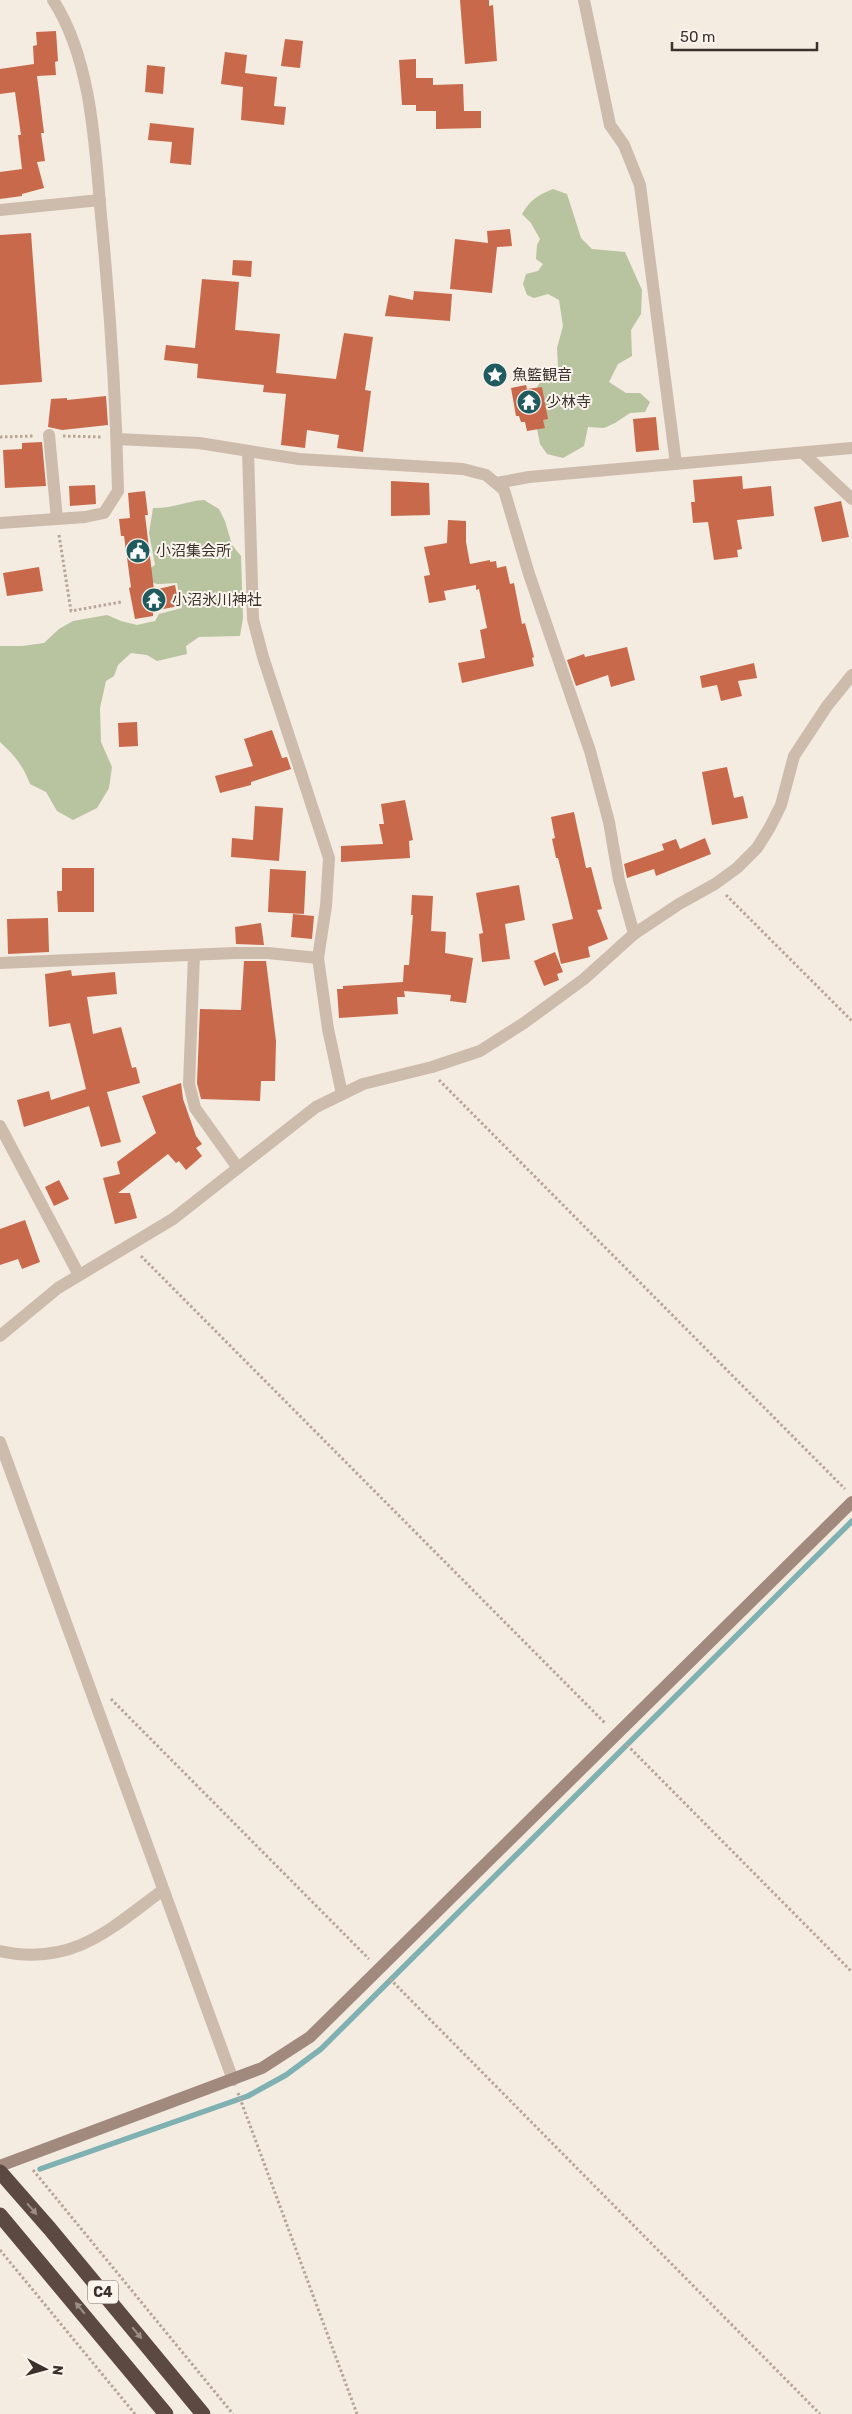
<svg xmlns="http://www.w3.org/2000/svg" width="852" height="2414" viewBox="0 0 852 2414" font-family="Rubik,'Noto Sans JP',sans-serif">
	<rect width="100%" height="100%" fill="#f4ebe1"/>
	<!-- green -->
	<g fill="#b8c4a0">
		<path d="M553 189 567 194 581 238 592 249 625 252 642 290 641 314 631 330 632 356 618 364 609 382 626 393H640L650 402 645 412 630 413 615 423 604 428 588 427 584 446 563 458 547 454 540 444 537 429 541 404 537 387 545 375 558 367 557 348 563 326 559 300 548 294 534 298 527 295 523 284 526 274 538 271 543 264 536 259 537 245 540 239 531 223 522 214C530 200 538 195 553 189Z"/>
		<path d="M204 500 219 509 225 521 232 545 241 556 243 618 240 636 199 637 186 646 187 654 157 661 147 655 131 653 118 665 114 676 106 681 100 708 101 742 112 767 109 788 97 808 73 820 57 811 46 792 30 784C23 765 14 755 0 742V646H22L44 643 59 629 73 621 107 615 121 621 137 625 155 621 159 614 182 608 177 583C162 583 150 589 144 572L155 565 149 533 153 508C171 509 186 501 204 500Z"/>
	</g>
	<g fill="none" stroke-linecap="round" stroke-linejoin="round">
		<!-- stream -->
		<polyline stroke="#7fb0b2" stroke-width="5.5" points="40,2169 248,2096 286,2075 321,2049 852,1521"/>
	</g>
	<!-- building -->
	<g fill="#c8694b">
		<polygon points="460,0 489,0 489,6 493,5 497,61 465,64"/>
		<polygon points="56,31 58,61 55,62 56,75 37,76 44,133 41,133 45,161 37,162 44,188 22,194 22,196 0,199 0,172 22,169 18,135 21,135 15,92 0,94 0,69 34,64 33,46 37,45 36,32"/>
		<polygon points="285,39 303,41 300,68 281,66"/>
		<polygon points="225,52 247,55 245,73 277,77 274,106 286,107 284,125 241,120 243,87 221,84"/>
		<polygon points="416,59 416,78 433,78 433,85 463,84 464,111 481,111 481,128 436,129 436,111 416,111 416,105 402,105 399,60"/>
		<polygon points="147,65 165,67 163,94 145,92"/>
		<polygon points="150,123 194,128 191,165 170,163 172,142 148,140"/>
		<polygon points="510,229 512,246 497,247 492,293 450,289 455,239 488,243 487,231"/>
		<polygon points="31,233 42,382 0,385 0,235"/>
		<polygon points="233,260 252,261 251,277 232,275"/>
		<polygon points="202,279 239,282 235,330 280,334 276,373 336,379 344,333 373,337 365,390 371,391 363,452 337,448 339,435 307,430 305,448 281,445 286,394 263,392 264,385 197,378 198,364 164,360 166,345 195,348"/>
		<polygon points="414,291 452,294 450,321 385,316 389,295 413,300"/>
		<polygon points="526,385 527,389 542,387 548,419 543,420 545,428 527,431 525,422 521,422 519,416 516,416 511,388"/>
		<polygon points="106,396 108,425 62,430 48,427 51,399 67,398 67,400"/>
		<polygon points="656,417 659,450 636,452 633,419"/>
		<polygon points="42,442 46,486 5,488 3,450 22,449 22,443"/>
		<polygon points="742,476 743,489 771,486 774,516 737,520 742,549 737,550 738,557 714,560 708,522 693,523 691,502 695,502 693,480"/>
		<polygon points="391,481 429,483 430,515 391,516"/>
		<polygon points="95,485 96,504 70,506 69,486"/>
		<polygon points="145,491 148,515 145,515 154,590 175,585 179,606 153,611 153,616 135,619 129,588 131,587 124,536 121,536 119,519 130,518 128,493"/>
		<polygon points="841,501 849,537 822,542 814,507"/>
		<polygon points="448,520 466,521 466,542 470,564 490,560 490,562 496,561 497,568 506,566 510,584 514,583 522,624 525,623 534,657 532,658 534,666 462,683 458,663 485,658 480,630 487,628 479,589 476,590 476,585 444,591 446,600 429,603 424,576 430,575 424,547 447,543"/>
		<polygon points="39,567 43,591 7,596 3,573"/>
		<polygon points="627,647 635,680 611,687 608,675 576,686 567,660 584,654 585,657"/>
		<polygon points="754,663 757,678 738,681 742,696 721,701 717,685 702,688 700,676"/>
		<polygon points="137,722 138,746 119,747 118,723"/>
		<polygon points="272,730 282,758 287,757 291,769 251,782 251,785 220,793 215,776 253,766 244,739"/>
		<polygon points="727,767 734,798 743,796 748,818 712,825 702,772"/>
		<polygon points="405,800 413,840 409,841 410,858 341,862 341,846 383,844 379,824 384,824 381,804"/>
		<polygon points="255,806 283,808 279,861 231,857 232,838 253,840"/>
		<polygon points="574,812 586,868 591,867 602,909 597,910 608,939 588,947 590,957 561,964 552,924 573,919 558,858 556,858 552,839 555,838 551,817"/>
		<polygon points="705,838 711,854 656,876 654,869 627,878 624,864 664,850 662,844 676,839 680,849"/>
		<polygon points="62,868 94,868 94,912 58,912 57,891 62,891"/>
		<polygon points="270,869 306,871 304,914 268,912"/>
		<polygon points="519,885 525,920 505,924 510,959 482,962 479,934 483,933 476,893"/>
		<polygon points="412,895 433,896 431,931 446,932 445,953 473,958 466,1003 450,1001 451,995 404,991 405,997 397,997 398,1014 339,1018 337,989 343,989 343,986 403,982 404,965 409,965 413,915 411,915"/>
		<polygon points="293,914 314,916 312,939 291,937"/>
		<polygon points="48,918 49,952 8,954 7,919"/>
		<polygon points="261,923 264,945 236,944 235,927"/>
		<polygon points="555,952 563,972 557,974 559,980 544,986 534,961"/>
		<polygon points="244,961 266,961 276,1041 275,1081 261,1081 260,1101 201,1099 197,1083 200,1009 241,1010"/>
		<polygon points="71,970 72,976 115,972 117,994 87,997 93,1034 121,1027 132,1068 136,1067 140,1083 107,1092 121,1142 101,1147 89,1106 24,1127 17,1100 49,1091 51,1100 86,1089 70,1023 49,1027 45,974"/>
		<polygon points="181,1083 183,1099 196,1136 202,1144 196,1148 202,1156 186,1170 179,1161 176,1163 168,1154 118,1193 130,1193 137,1218 115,1224 103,1178 120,1174 117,1162 156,1133 142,1096"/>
		<polygon points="59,1180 69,1199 54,1206 45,1187"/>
		<polygon points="25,1220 40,1262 22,1269 18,1259 0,1265 0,1229"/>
	</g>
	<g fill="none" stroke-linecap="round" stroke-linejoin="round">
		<!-- path -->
		<g stroke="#b9a596" stroke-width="3" stroke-dasharray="2.5 2.5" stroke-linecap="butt">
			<polyline points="63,436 101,437"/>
			<polyline points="0,437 34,436"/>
			<polyline points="59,535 71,611 121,602"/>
			<polyline points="726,895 852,1021"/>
			<polyline points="439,1080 845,1489"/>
			<polyline points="141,1256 605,1723"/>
			<polyline points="111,1699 369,1959"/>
			<polyline points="627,1745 852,1972"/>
			<polyline points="390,1979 820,2414"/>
			<polyline points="238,2093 357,2414"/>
			<polyline points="33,2170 233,2414"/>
			<polyline points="0,2250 135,2414"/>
		</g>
		<!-- street -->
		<g stroke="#cdbbac" stroke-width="12">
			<polyline points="584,0 610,125 624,145 640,185 676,464"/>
			<polyline points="0,210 100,200"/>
			<polyline points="49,435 57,519"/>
			<polyline points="117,439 199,443 299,459 463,469 486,475 504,490 529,574 590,751 609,822 619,880 634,934"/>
			<polyline points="248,451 253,619 263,657 329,858 326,906 318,958 328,1029 342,1094"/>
			<polyline points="803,453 852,499"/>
			<polyline points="497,483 529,477 852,448"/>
			<path d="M0 523 85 517 104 513 118 491C116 399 110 307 101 216 95 147 92 60 53 0"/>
			<polyline points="194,955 189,1084 195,1108 238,1168"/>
			<polyline points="0,963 235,953 268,953 318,958"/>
			<polyline points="0,1126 79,1275"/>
			<polyline points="0,1336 58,1288 173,1219 316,1107 363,1084 432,1067 480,1051 524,1023 584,979 634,934 679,904 715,884 737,868 757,848 770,827 781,805 794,756 827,706 852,675"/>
			<polyline points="0,1442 233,2080"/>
			<path d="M0 1951C72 1967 109 1930 163 1890"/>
		</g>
		<!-- secondary -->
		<polyline stroke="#a18a7d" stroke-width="12" points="0,2166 262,2068 310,2037 852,1502"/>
		<!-- highway -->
		<g stroke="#5c4a42" stroke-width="15">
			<polyline points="0,2172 50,2229 203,2414"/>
			<polyline points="0,2215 166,2414"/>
		</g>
	</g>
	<!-- one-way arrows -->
	<defs><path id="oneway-solid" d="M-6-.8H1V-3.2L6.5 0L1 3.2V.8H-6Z" transform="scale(1.25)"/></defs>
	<g fill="#9c8e87">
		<use href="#oneway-solid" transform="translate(32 2209) rotate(49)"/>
		<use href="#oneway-solid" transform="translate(80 2308) rotate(-130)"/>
		<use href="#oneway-solid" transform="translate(137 2333) rotate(50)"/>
	</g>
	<!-- icons -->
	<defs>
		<symbol id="sight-disc" viewBox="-11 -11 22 22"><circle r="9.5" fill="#1f5a5e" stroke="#fbf5ee"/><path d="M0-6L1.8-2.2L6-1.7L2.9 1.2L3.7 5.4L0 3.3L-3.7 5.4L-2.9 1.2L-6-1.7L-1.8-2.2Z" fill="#fff"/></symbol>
		<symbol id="temple-disc" viewBox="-11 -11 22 22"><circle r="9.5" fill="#1f5a5e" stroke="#fbf5ee"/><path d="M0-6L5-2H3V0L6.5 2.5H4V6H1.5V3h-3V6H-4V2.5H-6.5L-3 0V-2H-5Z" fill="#fff"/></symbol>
		<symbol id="civic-disc" viewBox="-11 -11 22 22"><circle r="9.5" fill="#1f5a5e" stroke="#fbf5ee"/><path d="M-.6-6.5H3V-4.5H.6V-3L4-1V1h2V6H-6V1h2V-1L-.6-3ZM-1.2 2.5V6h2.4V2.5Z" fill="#fff"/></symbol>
	</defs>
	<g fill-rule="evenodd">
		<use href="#sight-disc" x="481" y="361" width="28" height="28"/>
		<use href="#temple-disc" x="515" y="388" width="28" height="28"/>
		<use href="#civic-disc" x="124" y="537" width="28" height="28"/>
		<use href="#temple-disc" x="140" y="586" width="28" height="28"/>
	</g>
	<g text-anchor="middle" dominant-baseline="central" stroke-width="4" stroke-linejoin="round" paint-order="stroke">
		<!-- shield labels -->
		<rect fill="#fbf5ee" stroke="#756b66" stroke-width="1" x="88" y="2280.5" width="30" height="23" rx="4"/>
		<g font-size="14" font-weight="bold" fill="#3b302b">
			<text x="103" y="2292">C4</text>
		</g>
		<!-- poi labels -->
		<g font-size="15" fill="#3b302b" stroke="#fbf5ee" text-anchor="start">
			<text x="512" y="375">魚籃観音</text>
			<text x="546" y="402">少林寺</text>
			<text x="156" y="551">小沼集会所</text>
			<text x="172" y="600">小沼氷川神社</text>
		</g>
	</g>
	<!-- north arrow -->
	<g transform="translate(45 2369) rotate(96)" stroke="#fbf5ee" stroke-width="4" paint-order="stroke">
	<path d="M0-4L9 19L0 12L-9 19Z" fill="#3b302b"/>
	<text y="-8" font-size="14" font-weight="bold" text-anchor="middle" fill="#3b302b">N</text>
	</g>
	<!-- scale -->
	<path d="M672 42v8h145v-8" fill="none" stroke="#3b302b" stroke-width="2.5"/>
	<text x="680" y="42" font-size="15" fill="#3b302b" stroke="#fbf5ee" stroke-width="4" paint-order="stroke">50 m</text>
</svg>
